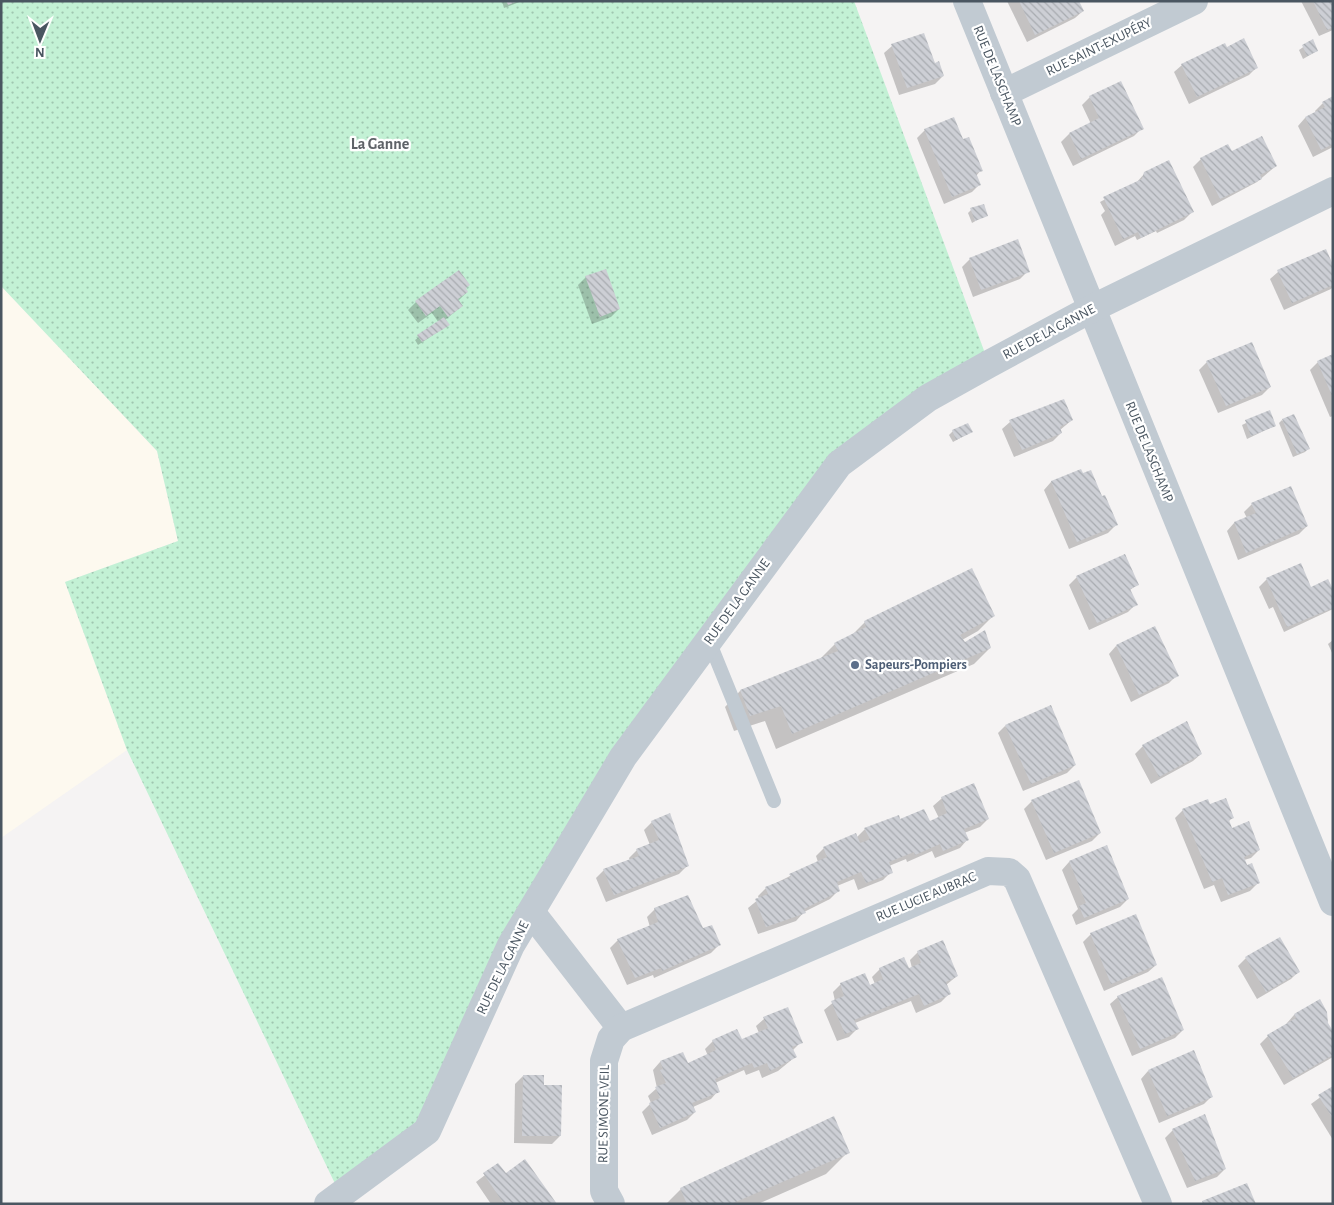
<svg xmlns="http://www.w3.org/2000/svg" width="1334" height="1205" viewBox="0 0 1334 1205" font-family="'Alegreya Sans',sans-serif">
	<defs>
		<pattern id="grass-dots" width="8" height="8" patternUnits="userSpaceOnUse" patternTransform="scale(1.25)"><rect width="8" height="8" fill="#c3f1d5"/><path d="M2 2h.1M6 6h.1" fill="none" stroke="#a0c6b0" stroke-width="1.8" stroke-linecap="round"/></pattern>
		<pattern id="building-back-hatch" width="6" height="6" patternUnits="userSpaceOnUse" patternTransform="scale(1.25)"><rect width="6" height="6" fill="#cdcfd5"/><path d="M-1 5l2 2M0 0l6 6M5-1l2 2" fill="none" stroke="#a8abb0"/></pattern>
	</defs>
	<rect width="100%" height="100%" fill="#f5f3f3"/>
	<!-- commercial -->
	<polygon fill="#fdf9ef" points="1,286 157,451 178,541 65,582 127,750 1,838"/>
	<!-- grass -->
	<polygon fill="url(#grass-dots)" points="1,1 854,1 989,364 839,464 623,757 427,1131 340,1194 127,750 65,582 178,541 157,451 1,286"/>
	<!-- shadow -->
	<g fill="#0003">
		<polygon points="502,1 522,1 504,8"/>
		<polygon points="1007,1 1078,1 1083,11 1075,18 1027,42"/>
		<polygon points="1301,1 1333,1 1333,30 1319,36"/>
		<polygon points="1312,41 1317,51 1303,59 1299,50"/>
		<polygon points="892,46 934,65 943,76 935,84 899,95 884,53"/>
		<polygon points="1227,48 1257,67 1249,75 1189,104 1174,72 1182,65"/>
		<polygon points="1090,97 1142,128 1134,136 1073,166 1061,142 1069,134 1091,124 1082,105"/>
		<polygon points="1333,98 1333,147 1313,157 1298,126 1305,118 1316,113 1315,111 1323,103"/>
		<polygon points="925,130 962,142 981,170 976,176 980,184 972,192 944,204 917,138"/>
		<polygon points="1231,153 1276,166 1257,182 1212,206 1193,167 1201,159"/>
		<polygon points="1145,173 1192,212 1184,220 1157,233 1156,231 1137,240 1135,236 1115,246 1101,215 1105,211 1100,202 1136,183"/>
		<polygon points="971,210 986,215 972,223 968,213"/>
		<polygon points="970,259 1028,271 1020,279 973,297 962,267"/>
		<polygon points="1333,269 1333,287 1331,289 1284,310 1270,279 1278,272"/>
		<polygon points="586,277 619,309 611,317 592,324 578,285"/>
		<polygon points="465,289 467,292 458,301 462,306 445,320 448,325 418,345 415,340 439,323 432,313 418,323 408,310 416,302"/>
		<polygon points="1333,355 1333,416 1330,417 1310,370 1318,362"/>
		<polygon points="1207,362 1270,387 1262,395 1218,413 1199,370"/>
		<polygon points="1269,412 1274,426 1247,439 1242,425"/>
		<polygon points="1072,420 1060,430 1061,433 1053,441 1014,457 1002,429 1010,422"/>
		<polygon points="1282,420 1308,449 1305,452 1293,457 1279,423"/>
		<polygon points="953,431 971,432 953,442 949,435"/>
		<polygon points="1080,470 1102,498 1116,525 1108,533 1069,549 1044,490 1051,482"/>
		<polygon points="1252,504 1307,526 1299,534 1238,560 1227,531 1234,523 1247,518 1244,512"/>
		<polygon points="1077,577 1137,585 1130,590 1136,604 1128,612 1089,630 1069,585"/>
		<polygon points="1267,579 1333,593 1333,609 1284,632 1273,607 1269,609 1259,587"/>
		<polygon points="994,615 978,631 962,640 964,644 990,648 974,664 776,749 765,721 734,731 725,707 740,691 819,660 835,644 852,635 865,622"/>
		<polygon points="1333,640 1333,655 1328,644"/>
		<polygon points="1116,646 1177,675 1169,683 1131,702 1109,654"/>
		<polygon points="1186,723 1201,754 1193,761 1151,784 1135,754 1143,746"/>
		<polygon points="1005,726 1075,765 1067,773 1023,791 998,733"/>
		<polygon points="973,784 988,819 980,827 964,833 967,840 960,848 935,858 932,851 907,862 906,859 889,866 891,872 883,880 858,890 854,879 837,886 838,891 830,899 804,912 796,921 758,934 748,908 759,899 758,896 766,888 818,862 816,856 824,848 856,838 865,829 899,821 929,823 939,818 933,806 941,799"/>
		<polygon points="1032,801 1100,833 1092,841 1046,860 1024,809"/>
		<polygon points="1209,804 1232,818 1228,822 1232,830 1259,850 1251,858 1244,860 1258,883 1250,891 1221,902 1214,885 1204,889 1175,818 1183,810"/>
		<polygon points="652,822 687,866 679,874 606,902 596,878 604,870 630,861 629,858 637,850 650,845 644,830"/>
		<polygon points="1106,847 1128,899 1120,907 1076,925 1072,915 1078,909 1062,870 1069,862"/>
		<polygon points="655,909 702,930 719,945 711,953 654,978 653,975 627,985 610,948 618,940 650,927 647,917"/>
		<polygon points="1091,934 1156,965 1148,972 1104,991 1083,942"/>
		<polygon points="918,952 957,976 946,985 949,994 941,1002 916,1013 911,1001 855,1023 857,1029 849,1037 837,1041 824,1010 835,1001 833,992 841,984 869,987 875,984 872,977 880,969 912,968 910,960"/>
		<polygon points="1246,958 1299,971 1291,979 1257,999 1238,966"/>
		<polygon points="1118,997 1183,1030 1175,1038 1132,1056 1110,1004"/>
		<polygon points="1319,1000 1326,1023 1333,1034 1333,1057 1284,1085 1260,1044 1268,1036 1287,1025 1287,1023 1294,1015"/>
		<polygon points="764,1019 801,1042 793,1050 795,1057 778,1071 762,1078 759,1070 746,1075 744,1070 715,1083 718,1091 711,1099 693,1107 695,1112 687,1120 652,1135 642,1112 651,1103 648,1096 657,1088 653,1070 660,1062 683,1054 688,1065 708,1056 705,1049 713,1041 742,1041 759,1033 756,1026"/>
		<polygon points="1148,1071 1212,1096 1204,1104 1159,1123 1141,1079"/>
		<polygon points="523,1076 543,1086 560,1136 552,1144 514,1143 515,1084"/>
		<polygon points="1333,1088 1333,1140 1311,1104"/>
		<polygon points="1173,1130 1225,1169 1217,1177 1187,1188 1165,1138"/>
		<polygon points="848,1152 826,1174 758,1204 666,1204 681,1189"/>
		<polygon points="498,1165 505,1175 555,1204 491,1204 476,1182"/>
	</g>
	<!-- building -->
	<g fill="url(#building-back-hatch)">
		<polygon points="506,1 518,1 508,5"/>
		<polygon points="1019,1 1079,1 1084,11 1035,35"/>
		<polygon points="1313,1 1333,1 1333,27 1327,30"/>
		<polygon points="924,33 935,63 939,61 944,76 907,88 891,44"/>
		<polygon points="1244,38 1258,68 1197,97 1181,64 1225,43 1227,47"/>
		<polygon points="1313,39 1318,51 1307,56 1302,45"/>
		<polygon points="1121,81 1144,129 1081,159 1069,133 1099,118 1089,96"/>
		<polygon points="1333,96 1333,144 1321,150 1305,117 1325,107 1322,102"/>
		<polygon points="954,117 963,139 969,137 983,171 976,173 981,185 952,197 924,129"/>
		<polygon points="1262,136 1277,166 1260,175 1262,179 1220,199 1200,158 1228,144 1232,151"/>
		<polygon points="1169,160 1194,212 1141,238 1138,232 1123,239 1103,197 1142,179 1144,172"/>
		<polygon points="984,204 988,216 975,221 970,208"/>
		<polygon points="1018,239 1030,272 981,290 969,258"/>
		<polygon points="1326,249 1333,265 1333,285 1292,303 1277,270"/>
		<polygon points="606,269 620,309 600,317 585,276"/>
		<polygon points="459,270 470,285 466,288 468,292 458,299 463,306 448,317 440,306 426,316 415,301"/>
		<polygon points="444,317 450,325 422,342 417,335"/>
		<polygon points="1252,342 1271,387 1226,406 1206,361"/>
		<polygon points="1333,354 1333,398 1317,361"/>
		<polygon points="1064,399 1073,420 1060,427 1062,433 1022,450 1009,420"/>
		<polygon points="1270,410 1276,426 1251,436 1245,420"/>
		<polygon points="1294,414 1310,449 1297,454 1282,419"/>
		<polygon points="968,423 973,432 956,440 952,430"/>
		<polygon points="1081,469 1083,473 1091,470 1102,496 1105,495 1118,525 1077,542 1051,481"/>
		<polygon points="1291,486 1308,526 1246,553 1234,522 1256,513 1251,503"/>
		<polygon points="1125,554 1139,585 1130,589 1138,605 1097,623 1076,576"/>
		<polygon points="1301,563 1311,587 1328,579 1333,589 1333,608 1287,627 1266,578"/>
		<polygon points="972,568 995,616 960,635 965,642 985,630 991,648 792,734 781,706 750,716 740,690 838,651 834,643 866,627 864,621"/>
		<polygon points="1155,626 1179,676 1139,695 1116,645"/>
		<polygon points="1051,705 1076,765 1031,784 1005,725"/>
		<polygon points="1187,721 1202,754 1159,777 1142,745"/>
		<polygon points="1079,780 1101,833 1054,853 1031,800"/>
		<polygon points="974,783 989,819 964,829 969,840 943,851 940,844 915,855 914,852 889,862 893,873 866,883 861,872 837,882 840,891 804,909 806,913 766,927 755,899 768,894 765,887 791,877 789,874 827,857 823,847 856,833 860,843 866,841 870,839 864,828 899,815 900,819 924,809 930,821 947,813 941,797"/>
		<polygon points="1226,798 1234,818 1229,820 1232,828 1249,821 1260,850 1244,857 1247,865 1252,863 1260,883 1228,895 1222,878 1212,882 1182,809 1208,799 1210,804"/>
		<polygon points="670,813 689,866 614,895 603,869 639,856 636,849 659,840 651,821"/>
		<polygon points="1107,845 1129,899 1084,918 1079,906 1086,903 1069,861"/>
		<polygon points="688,895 703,928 712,925 721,945 662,971 661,968 635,978 617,939 658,922 654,908"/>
		<polygon points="1136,914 1157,965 1111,984 1090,933"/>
		<polygon points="1280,937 1300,972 1266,992 1245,957"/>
		<polygon points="943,940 958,976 946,982 951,994 924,1006 919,994 854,1020 859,1029 845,1034 831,1001 844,996 840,983 865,973 870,985 883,979 879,968 904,957 909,968 921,963 917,951"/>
		<polygon points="1162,977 1184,1030 1140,1049 1117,996"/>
		<polygon points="1320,999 1327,1012 1328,1023 1333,1031 1333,1055 1293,1078 1267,1035 1296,1018 1294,1014"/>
		<polygon points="788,1007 803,1043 792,1047 797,1057 770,1071 767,1063 754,1068 752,1063 715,1079 720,1092 692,1103 696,1112 660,1128 649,1103 660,1098 655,1087 666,1083 660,1070 663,1069 660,1061 683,1052 688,1063 716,1050 712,1040 737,1029 742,1039 768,1028 763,1017"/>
		<polygon points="1194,1050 1213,1097 1167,1116 1148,1070"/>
		<polygon points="523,1075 544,1075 544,1085 562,1085 561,1136 522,1136"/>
		<polygon points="1333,1086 1333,1119 1318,1095"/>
		<polygon points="1205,1114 1226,1169 1195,1181 1172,1129"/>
		<polygon points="834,1116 850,1153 731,1204 687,1204 680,1188"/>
		<polygon points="525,1159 557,1204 504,1204 483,1173 498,1163 506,1173"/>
		<polygon points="1247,1183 1256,1204 1203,1204 1202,1201"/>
	</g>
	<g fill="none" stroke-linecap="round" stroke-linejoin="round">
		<!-- lane -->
		<polyline stroke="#c1cad2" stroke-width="14" points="709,641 774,801"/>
		<!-- street -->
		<g stroke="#c1cad2" stroke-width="28">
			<polyline points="967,1 1333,902"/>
			<polyline points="1004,93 1194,1"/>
			<polyline points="531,912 621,1028"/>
			<polyline points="328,1204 427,1131 511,945 623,757 839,464 928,398 989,364 1091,309 1333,191"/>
			<polyline points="611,1204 604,1191 604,1061 611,1039 621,1028 988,871 1009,872 1017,879 1158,1204"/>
		</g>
	</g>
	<!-- markers -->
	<circle fill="#5c6f8a" stroke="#fff" stroke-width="2" cx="855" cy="665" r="5"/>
	<g text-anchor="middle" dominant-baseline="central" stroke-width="4.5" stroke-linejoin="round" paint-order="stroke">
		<!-- street labels -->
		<g font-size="14" fill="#4a5661" stroke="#fff">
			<text transform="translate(1099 47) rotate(-26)">RUE SAINT-EXUPÉRY</text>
			<text transform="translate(997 76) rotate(68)">RUE DE LASCHAMP</text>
			<text transform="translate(1049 332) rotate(-28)">RUE DE LA GANNE</text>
			<text transform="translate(1149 452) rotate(68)">RUE DE LASCHAMP</text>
			<text transform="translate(737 602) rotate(-54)">RUE DE LA GANNE</text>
			<text transform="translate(926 897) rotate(-23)">RUE LUCIE AUBRAC</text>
			<text transform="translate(503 968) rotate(-64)">RUE DE LA GANNE</text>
			<text transform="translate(604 1114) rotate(-89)">RUE SIMONE VEIL</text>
		</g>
		<!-- service labels -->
		<g font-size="14" font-weight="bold" fill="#4e5e75" stroke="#fff" text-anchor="start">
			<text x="865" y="665">Sapeurs-Pompiers</text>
		</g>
		<!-- quarter labels -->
		<g font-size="16" font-weight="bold" fill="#5f6368" stroke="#fff">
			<text x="380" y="144">La Ganne</text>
		</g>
	</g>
	<!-- border -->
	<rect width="1334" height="1205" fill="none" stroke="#4a5661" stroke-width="5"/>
	<!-- north arrow -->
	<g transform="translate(40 40) rotate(181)" stroke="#ffffff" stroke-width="4" paint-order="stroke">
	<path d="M0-4L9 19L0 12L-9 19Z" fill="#4a5661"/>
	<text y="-8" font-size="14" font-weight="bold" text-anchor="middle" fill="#4a5661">N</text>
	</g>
</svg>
